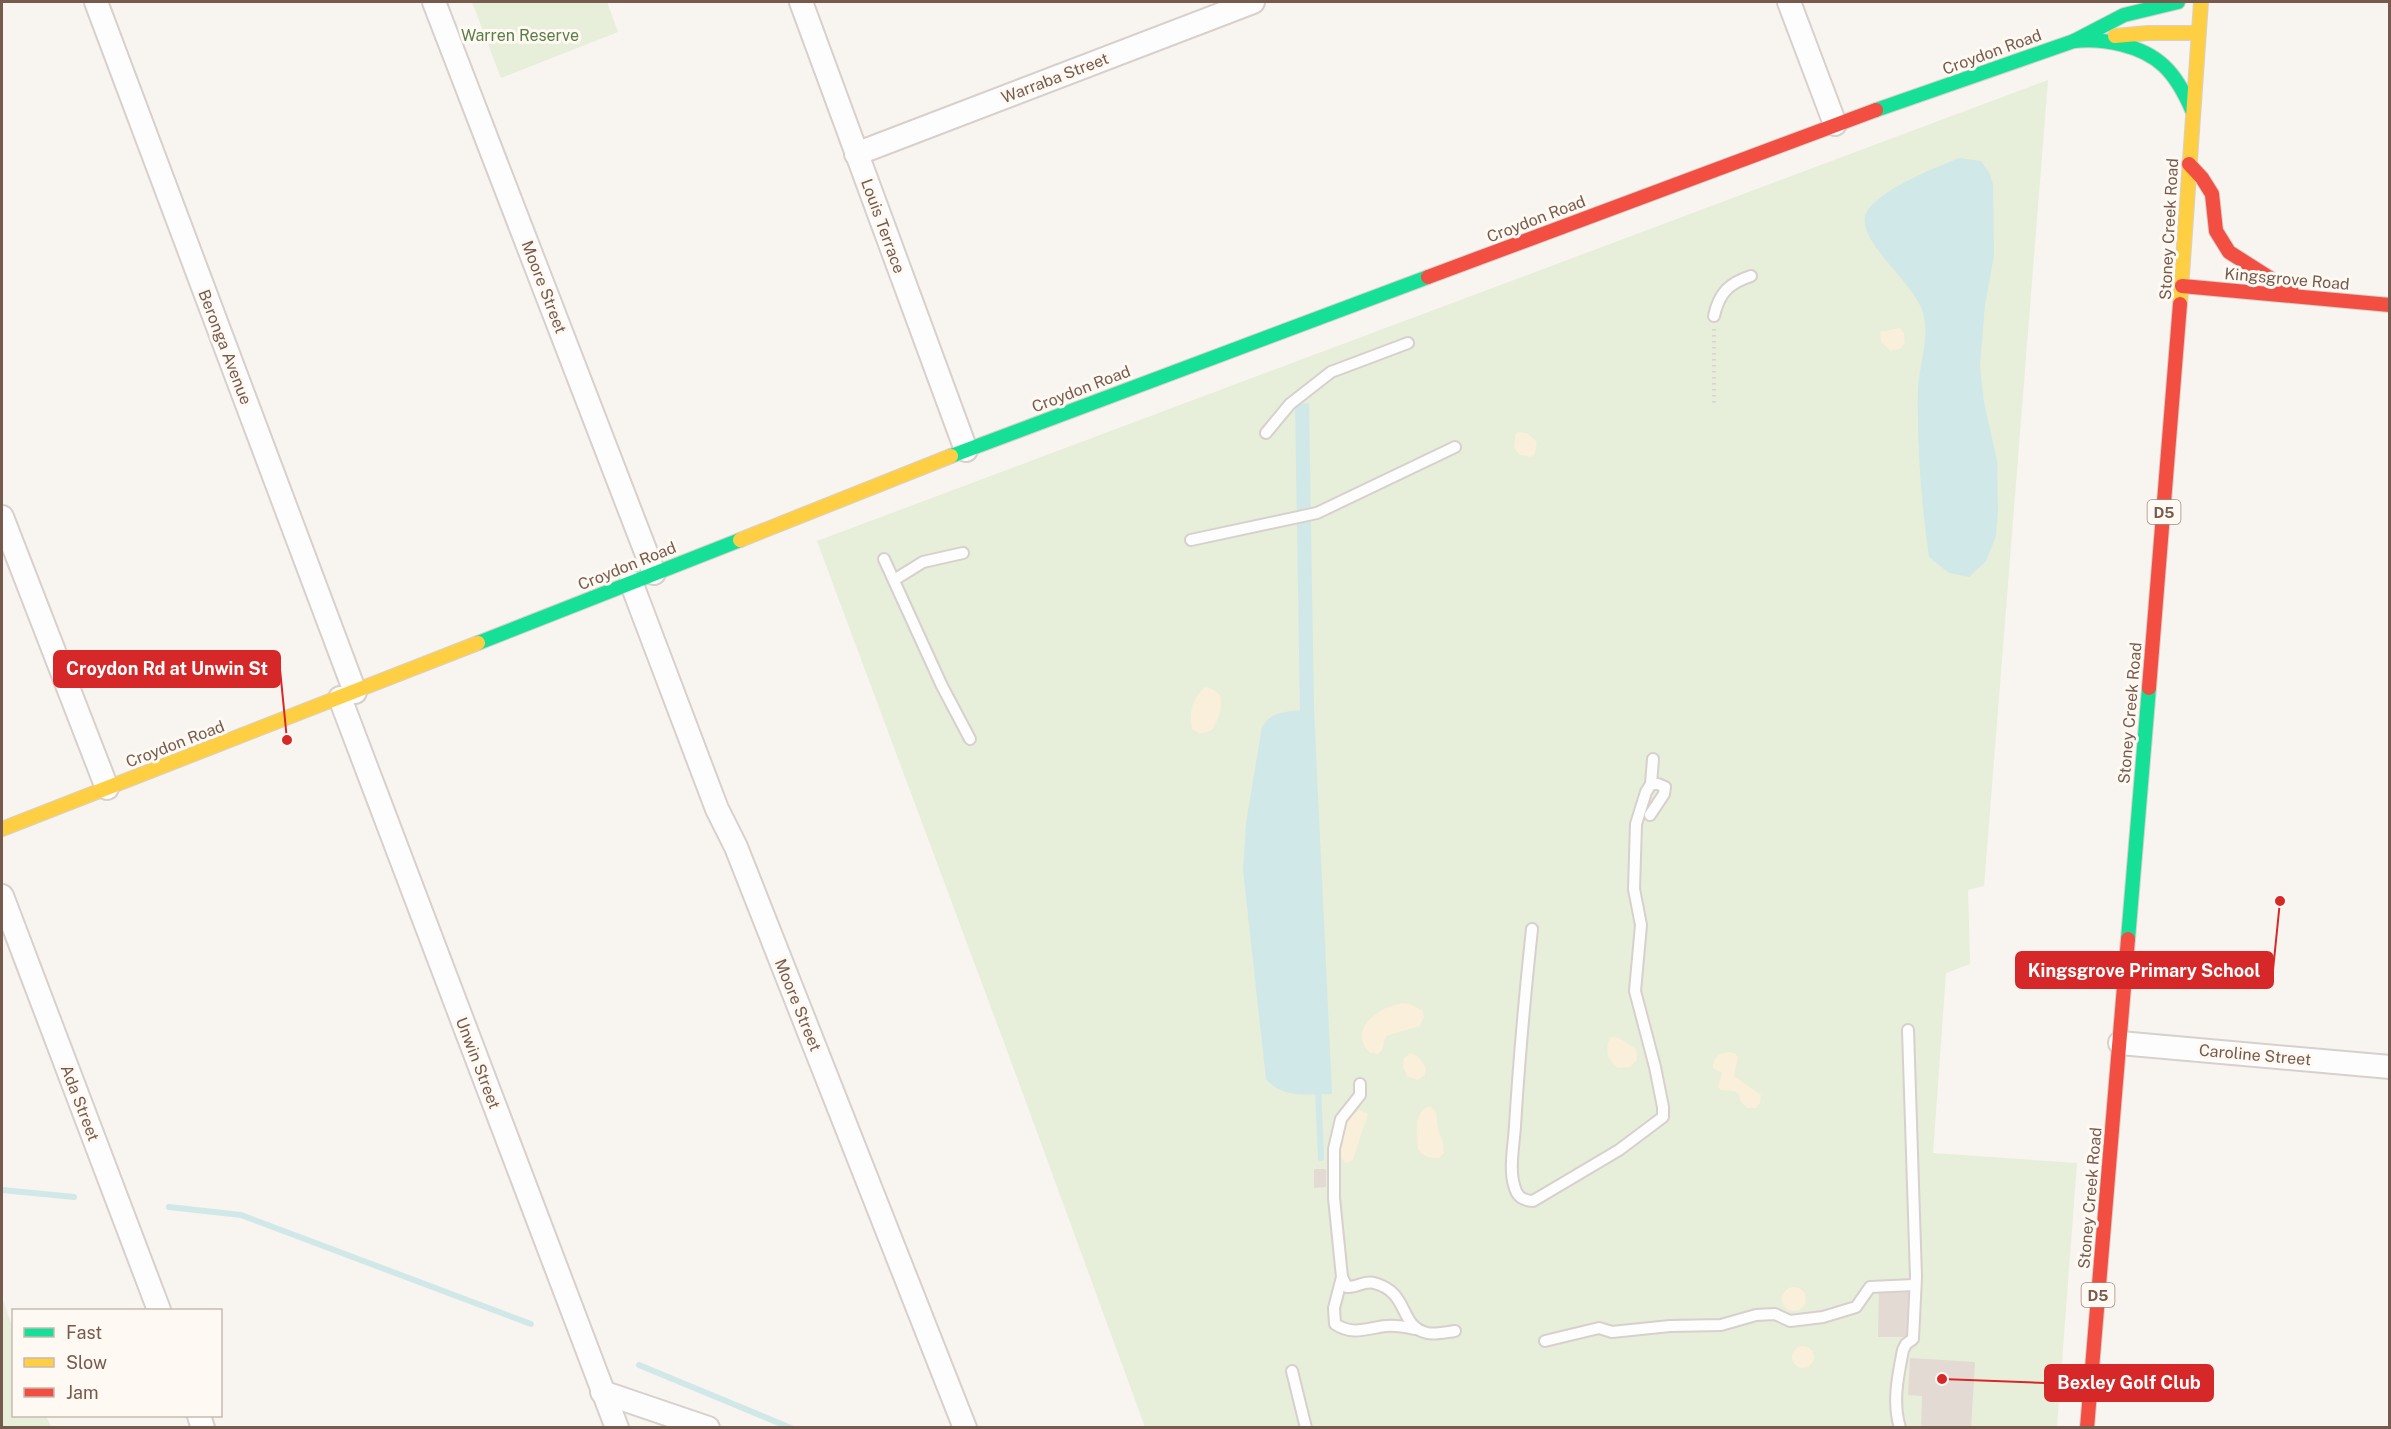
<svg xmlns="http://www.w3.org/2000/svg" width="2391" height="1429" viewBox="0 0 2391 1429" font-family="'Public Sans',sans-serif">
	<rect width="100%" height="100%" fill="#f8f4ef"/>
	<!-- green -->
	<g fill="#e7eeda">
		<polygon points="472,2 607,2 618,32 501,78"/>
		<polygon points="2048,80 1984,886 1968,890 1970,964 1946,973 1933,1153 2077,1163 2057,1427 1145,1427 1015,1072 817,541"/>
		<polygon points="2,1297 13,1329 14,1416 46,1416 51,1427 2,1427"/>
	</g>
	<!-- sand -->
	<g fill="#f9efda">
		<polygon points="1900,328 1904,333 1905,343 1900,349 1890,351 1881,341 1880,332"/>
		<polygon points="1518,432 1527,433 1537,442 1535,453 1531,457 1520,455 1514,448 1515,435"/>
		<path d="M1205 687C1230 690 1221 716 1212 730L1200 734 1192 729C1188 714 1193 697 1205 687Z"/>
		<path d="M1403 1003 1410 1004 1423 1011 1424 1017 1420 1026 1386 1036 1382 1050 1378 1054 1370 1053C1346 1029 1380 1006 1403 1003Z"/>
		<path d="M1611 1037 1619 1038 1636 1049 1637 1060 1630 1067 1618 1068C1607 1061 1604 1048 1611 1037Z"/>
		<path d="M1730 1052 1736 1054 1738 1058 1734 1076 1761 1095 1760 1103 1756 1108H1747L1741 1102 1739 1094 1734 1091 1720 1090 1718 1087 1722 1073 1713 1068C1713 1057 1719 1053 1730 1052Z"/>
		<polygon points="1410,1053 1419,1057 1426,1068 1425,1075 1418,1080 1407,1076 1403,1067 1404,1058"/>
		<path d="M1430 1106 1436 1112 1438 1129 1443 1141 1444 1153 1439 1158C1431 1159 1422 1156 1418 1149 1417 1135 1413 1110 1430 1106Z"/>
		<path d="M1360 1110 1368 1114 1353 1160 1346 1163 1339 1156C1340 1139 1344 1117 1360 1110Z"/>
		<circle cx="1794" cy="1299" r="12"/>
		<circle cx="1803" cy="1357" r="11"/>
	</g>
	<!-- water -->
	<g fill="#d1e8e9">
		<path d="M1959 158 1981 161 1990 174 1993 185 1994 255 1985 305 1980 365 1984 402 1997 461 1998 511 1996 536 1986 561 1969 577 1949 573 1929 557C1921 502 1917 445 1918 389 1919 366 1929 340 1924 317 1919 285 1860 246 1865 217 1870 193 1937 167 1959 158Z"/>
		<path d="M1309 403 1314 709 1332 1094C1308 1094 1283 1099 1266 1079L1243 870 1246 823 1262 727C1270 712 1285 712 1300 710L1295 405Z"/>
	</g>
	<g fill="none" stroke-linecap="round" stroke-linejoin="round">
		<!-- stream -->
		<g stroke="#d1e8e9" stroke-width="6">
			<polyline points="1318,1089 1321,1158"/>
			<polyline points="2,1190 74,1197"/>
			<polyline points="169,1207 241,1215 531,1324"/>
			<polyline points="639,1365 791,1428"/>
		</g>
	</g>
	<!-- building -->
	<g fill="#e3dad4">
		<polygon points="1314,1169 1326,1169 1326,1187 1314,1188"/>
		<polygon points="1879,1291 1911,1291 1910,1337 1878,1337"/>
		<polygon points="1910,1358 1975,1362 1971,1428 1921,1428 1922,1396 1908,1395"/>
	</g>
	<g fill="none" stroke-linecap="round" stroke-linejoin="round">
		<defs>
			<g id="lane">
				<path d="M1714 316C1719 293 1729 283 1751 276"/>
				<polyline points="1266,433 1290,404 1331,372 1408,343"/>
				<polyline points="1191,540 1317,513 1455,447"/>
				<polyline points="884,559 942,686 970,739"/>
				<polyline points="894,580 923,562 963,553"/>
				<polyline points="1651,784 1653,759"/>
				<path d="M1532 929C1525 994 1519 1060 1515 1126 1514 1144 1509 1168 1514 1185 1517 1197 1522 1200 1533 1201L1619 1150 1663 1117V1107L1655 1067 1635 991 1641 925 1634 889 1636 824 1646 792 1651 784H1658L1665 787 1664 794 1650 815"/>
				<path d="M1360 1084V1095L1341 1119 1334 1149V1198L1342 1277 1347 1287C1357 1288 1364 1280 1374 1283 1410 1292 1398 1326 1427 1333 1435 1335 1446 1332 1455 1331"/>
				<path d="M1342 1277 1334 1308 1335 1324C1353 1336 1367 1328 1386 1326 1397 1325 1406 1327 1415 1329"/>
				<polyline points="1545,1341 1599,1328 1612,1332 1670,1326 1721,1325 1756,1315 1775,1314 1790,1321 1823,1317 1856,1307 1870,1287 1914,1285"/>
				<polyline points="1292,1371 1306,1428"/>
				<path d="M1900 1428C1892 1402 1898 1376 1903 1350L1906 1344 1913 1339 1916 1277 1908 1030"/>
			</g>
			<g id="street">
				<polyline points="96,2 355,692"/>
				<polyline points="434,2 654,573"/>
				<polyline points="801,2 966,450"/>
				<polyline points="1789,2 1835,124"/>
				<polyline points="856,154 1253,2"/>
				<polyline points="2,517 107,788"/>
				<polyline points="631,582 717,809 736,847 965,1428"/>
				<polyline points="340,698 617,1428"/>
				<polyline points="2,896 159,1310"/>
				<polyline points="2120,1043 2390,1067"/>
				<polyline points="602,1392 708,1428"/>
				<polyline points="199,1416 203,1428"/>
			</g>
			<g id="fast">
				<path d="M2074 41C2103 38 2142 45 2164 66 2177 78 2185 94 2192 110"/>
				<polyline points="1876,110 2074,41 2124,15 2178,2"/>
				<polyline points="951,456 1428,277"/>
				<polyline points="478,643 740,540"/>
				<polyline points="2128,939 2149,688"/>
			</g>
			<g id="slow">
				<polyline points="2115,36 2148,33 2198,33"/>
				<polyline points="2180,304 2201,2"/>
				<polyline points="740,540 951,456"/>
				<polyline points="2,829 478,643"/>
			</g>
			<g id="jam">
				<polyline points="2189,164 2202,178 2212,194 2216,231 2229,252 2292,292"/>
				<polyline points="1428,277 1876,110"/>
				<polyline points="2182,286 2390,305"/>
				<polyline points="2149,688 2180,304"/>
				<polyline points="2087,1428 2128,939"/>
			</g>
		</defs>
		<!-- lane casing -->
		<use href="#lane" stroke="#d7d0cc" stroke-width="14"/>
		<!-- street casing -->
		<use href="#street" stroke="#d7d0cc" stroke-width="26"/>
		<!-- fast casing -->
		<use href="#fast" stroke="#d8d0cb" stroke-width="16"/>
		<!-- slow casing -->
		<use href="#slow" stroke="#d8d0cb" stroke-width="16"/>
		<!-- jam casing -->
		<use href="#jam" stroke="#d8d0cb" stroke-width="16"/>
		<!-- path -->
		<polyline stroke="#dad3d0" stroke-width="4" stroke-dasharray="1.5 4.5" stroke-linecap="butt" points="1714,329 1714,407"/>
		<!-- lane -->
		<use href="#lane" stroke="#fefdfd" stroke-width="10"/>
		<!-- street -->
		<use href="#street" stroke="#fefdfd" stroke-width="22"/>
		<!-- fast -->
		<use href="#fast" stroke="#16e098" stroke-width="14"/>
		<!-- slow -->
		<use href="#slow" stroke="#ffcf43" stroke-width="14"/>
		<!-- jam -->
		<use href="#jam" stroke="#f24e42" stroke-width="14"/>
	</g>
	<g text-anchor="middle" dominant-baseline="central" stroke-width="6" stroke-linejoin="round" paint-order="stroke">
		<!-- shield labels -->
		<g fill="#fef9f2" stroke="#a08a7f" stroke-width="1.5">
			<rect x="2147.5" y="500" width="33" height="24" rx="4.5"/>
			<rect x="2081.5" y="1283" width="33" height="24" rx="4.5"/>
		</g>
		<g font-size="15" font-weight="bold" fill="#775a4e">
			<text x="2164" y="512">D5</text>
			<text x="2098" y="1295">D5</text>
		</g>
		<!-- park labels -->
		<g font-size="16" fill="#5a7c46" stroke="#fef9f2">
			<text x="520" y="35">Warren Reserve</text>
		</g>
		<!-- street labels -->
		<g font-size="16" fill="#775a4e" stroke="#fef9f2">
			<text transform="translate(1992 52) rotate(-20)">Croydon Road</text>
			<text transform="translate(1055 78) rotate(-21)">Warraba Street</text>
			<text transform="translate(1536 219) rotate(-21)">Croydon Road</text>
			<text transform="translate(883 226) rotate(70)">Louis Terrace</text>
			<text transform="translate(2169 229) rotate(-87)">Stoney Creek Road</text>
			<text transform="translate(2287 279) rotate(5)">Kingsgrove Road</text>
			<text transform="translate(544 287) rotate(69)">Moore Street</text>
			<text transform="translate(225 347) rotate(69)">Beronga Avenue</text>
			<text transform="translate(1081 389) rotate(-21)">Croydon Road</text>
			<text transform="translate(627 566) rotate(-22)">Croydon Road</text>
			<text transform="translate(2130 713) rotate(-85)">Stoney Creek Road</text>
			<text transform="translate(175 744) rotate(-21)">Croydon Road</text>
			<text transform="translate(798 1005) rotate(68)">Moore Street</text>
			<text transform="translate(2255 1055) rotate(5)">Caroline Street</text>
			<text transform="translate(478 1063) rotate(69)">Unwin Street</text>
			<text transform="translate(80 1103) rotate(69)">Ada Street</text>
			<text transform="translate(2090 1198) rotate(-85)">Stoney Creek Road</text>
		</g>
	</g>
	<!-- callouts -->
	<path fill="none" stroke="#d62828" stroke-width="2" d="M287 740L280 669M2280 901L2273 970M1942 1379L2045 1383"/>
	<g fill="#d62828" stroke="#fef9f2" stroke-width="2">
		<circle cx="287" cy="740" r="6"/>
		<circle cx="2280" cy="901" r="6"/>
		<circle cx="1942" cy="1379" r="6"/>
	</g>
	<g fill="#d62828" stroke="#d62828" stroke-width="2">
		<rect x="54" y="651" width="226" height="36" rx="6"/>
		<rect x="2016" y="952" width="257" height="36" rx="6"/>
		<rect x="2045" y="1365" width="168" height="36" rx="6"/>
	</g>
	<g font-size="18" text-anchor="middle" font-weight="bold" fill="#fff">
		<text x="167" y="675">Croydon Rd at Unwin St</text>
		<text x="2144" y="977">Kingsgrove Primary School</text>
		<text x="2129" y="1389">Bexley Golf Club</text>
	</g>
	<!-- border -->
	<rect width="2391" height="1429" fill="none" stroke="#775a4e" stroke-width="6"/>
	<!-- legend -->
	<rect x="12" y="1309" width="210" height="108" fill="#fef9f2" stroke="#c8b9b0" stroke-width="1.5"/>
	<rect x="24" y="1328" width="30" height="9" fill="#16e098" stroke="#c8b9b0" stroke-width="1.5"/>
	<text x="66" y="1339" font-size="18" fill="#775a4e">Fast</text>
	<rect x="24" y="1358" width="30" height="9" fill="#ffcf43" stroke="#c8b9b0" stroke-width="1.5"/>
	<text x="66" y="1369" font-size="18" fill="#775a4e">Slow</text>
	<rect x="24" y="1388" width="30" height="9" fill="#f24e42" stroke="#c8b9b0" stroke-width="1.5"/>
	<text x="66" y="1399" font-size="18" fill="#775a4e">Jam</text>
</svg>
